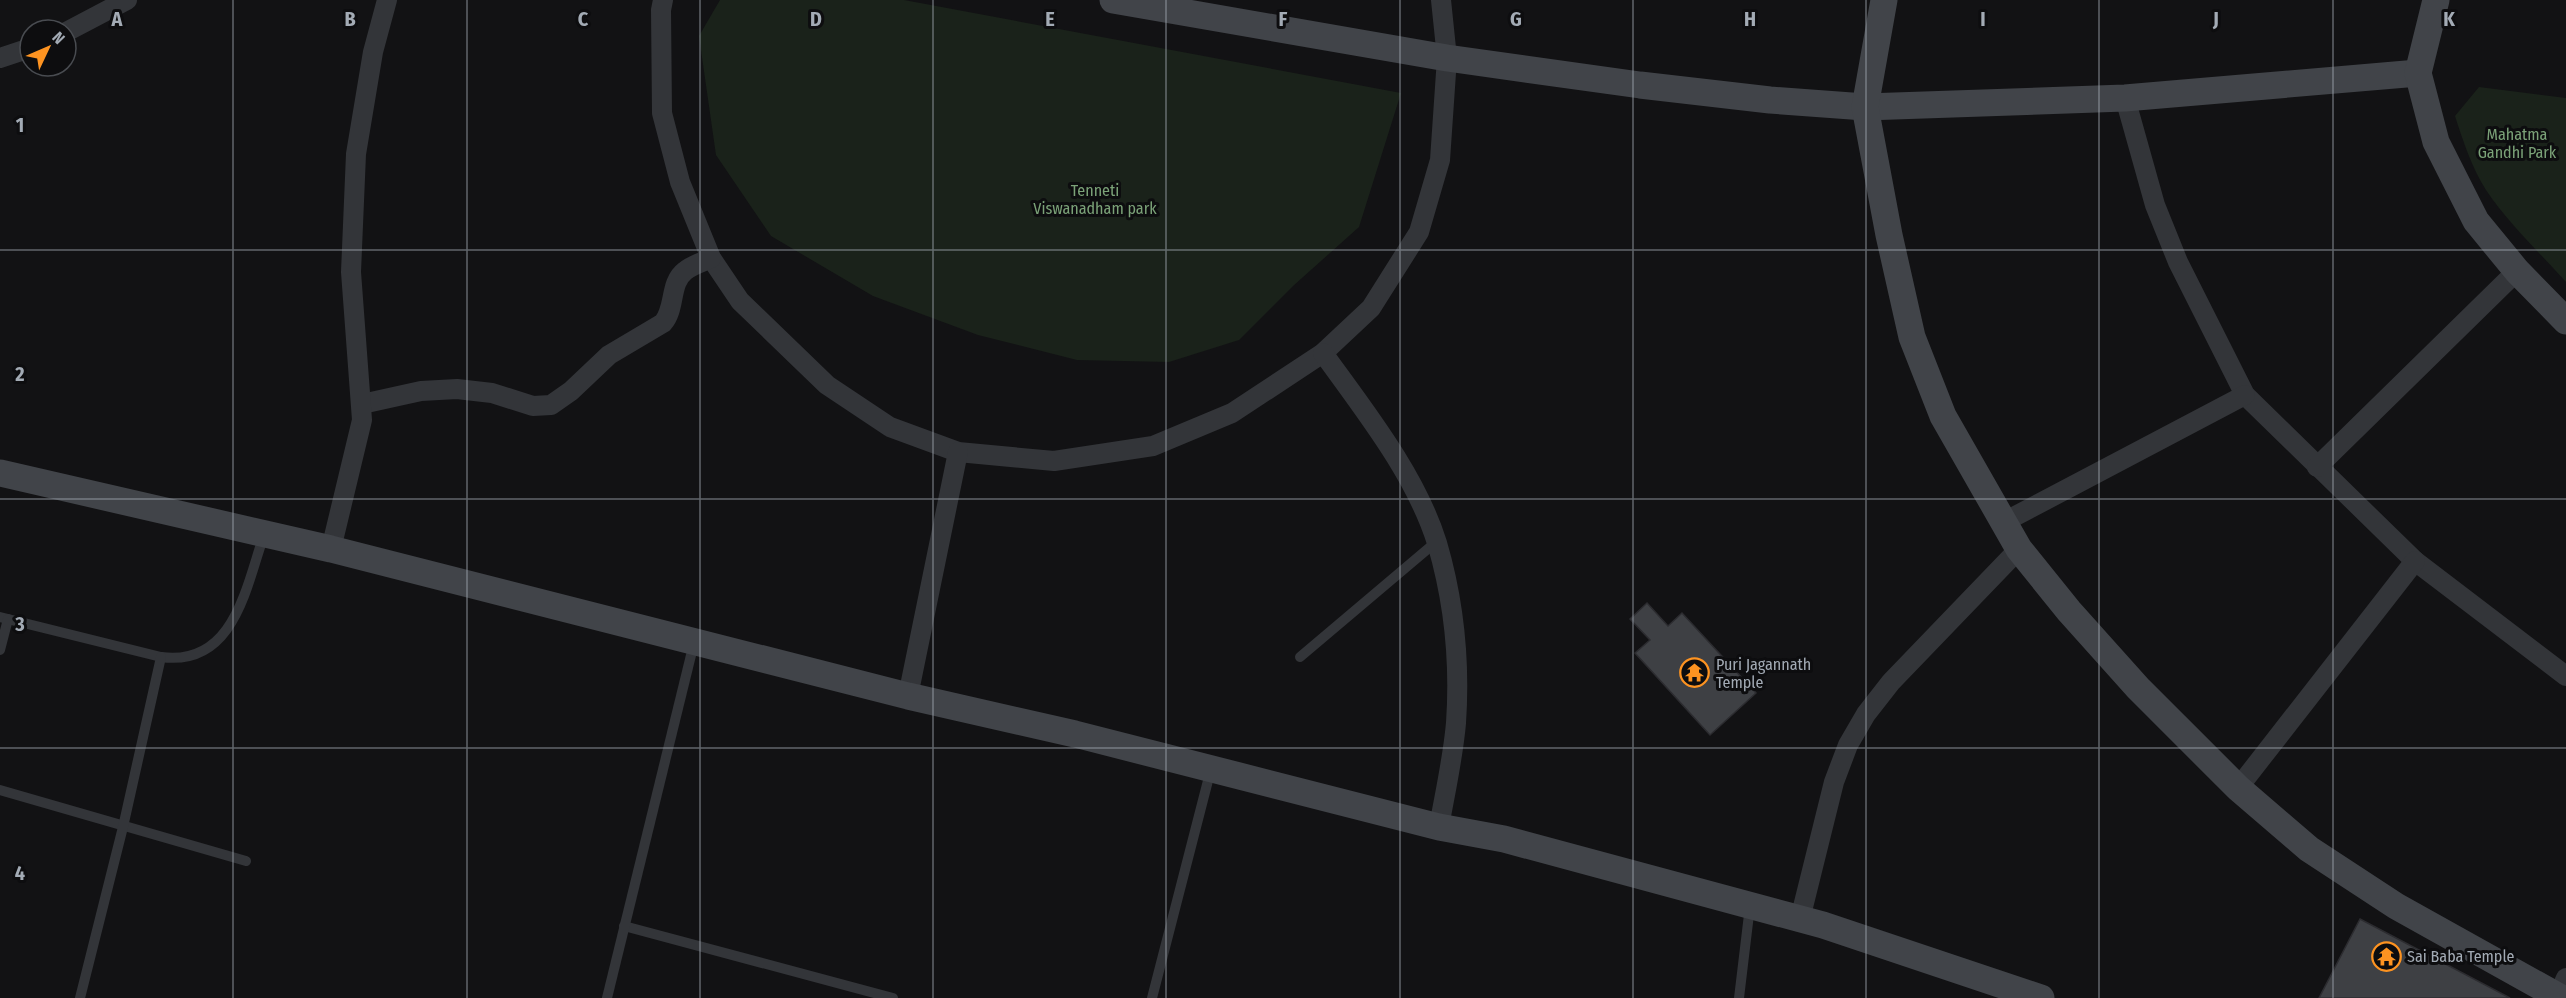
<svg xmlns="http://www.w3.org/2000/svg" width="2566" height="998" viewBox="0 0 2566 998" font-family="'Fira Sans Condensed',sans-serif">
	<rect width="100%" height="100%" fill="#121214"/>
	<!-- green -->
	<g fill="#1a221a">
		<polygon points="720,0 904,0 1401,93 1359,227 1293,286 1239,340 1169,362 1077,360 978,335 873,296 771,236 716,155 699,36"/>
		<path d="M2479 87 2566 98V282C2539 252 2508 223 2486 190 2472 168 2463 141 2455 116Z"/>
	</g>
	<!-- building -->
	<g fill="#3e4044" stroke="#2c2c30" stroke-width="1.5">
		<polygon points="1647,603 1668,626 1682,613 1756,693 1710,735 1635,653 1650,640 1630,619"/>
		<polygon points="2360,919 2510,998 2319,998"/>
	</g>
	<g fill="none" stroke-linecap="round" stroke-linejoin="round">
		<!-- lane -->
		<g stroke="#333539" stroke-width="10">
			<path d="M0 617 161 657C234 667 246 587 264 535"/>
			<polyline points="0,650 8,619"/>
			<polyline points="1300,657 1436,542"/>
			<polyline points="0,790 246,861"/>
			<polyline points="624,926 893,998"/>
			<polyline points="80,998 123,827 161,657"/>
			<polyline points="607,998 694,643"/>
			<polyline points="1152,998 1211,769"/>
			<polyline points="1739,998 1750,906"/>
		</g>
		<!-- street -->
		<g stroke="#333539" stroke-width="20">
			<polyline points="663,0 661,10 662,113 680,182 711,258 740,301 827,385 890,427 958,452 1054,461 1153,446 1232,413 1323,353 1371,308 1419,232 1440,160 1447,58 1441,0"/>
			<polyline points="66,32 127,0"/>
			<polyline points="0,58 30,48"/>
			<polyline points="2125,98 2155,205 2178,262 2245,395 2415,561 2566,676"/>
			<path d="M1323 353C1364 410 1416 475 1437 543 1454 601 1460 664 1456 723 1453 758 1445 793 1439 827"/>
			<path d="M362 404 421 391 457 389 492 393 533 406 551 405 571 391 609 355 663 323C676 308 669 283 685 271 692 265 703 262 711 258"/>
			<polyline points="2317,467 2517,271"/>
			<polyline points="2004,522 2245,395"/>
			<polyline points="331,549 362,420 351,272 356,154 373,52 387,0"/>
			<polyline points="908,696 958,452"/>
			<polyline points="2238,788 2415,561"/>
			<polyline points="1800,919 1834,782 1848,745 1866,714 1891,682 2019,549"/>
			<polyline points="2558,996 2566,978"/>
		</g>
		<!-- secondary -->
		<g stroke="#414449" stroke-width="27">
			<polyline points="1113,0 1447,58 1640,85 1770,100 1865,107 2125,98 2418,73"/>
			<polyline points="1884,0 1865,107 1889,235 1912,337 1943,416 2019,549 2069,611 2138,688 2238,788 2309,849 2396,906 2561,998"/>
			<polyline points="2436,0 2418,73 2436,142 2476,221 2517,271 2566,321"/>
			<polyline points="0,473 331,549 908,696 1075,734 1439,827 1504,839 1823,925 2041,998"/>
		</g>
	</g>
	<!-- grid -->
	<path fill="none" stroke="#a3abb5" stroke-width="1.5" stroke-opacity="0.55" d="M233 0V998M467 0V998M700 0V998M933 0V998M1166 0V998M1400 0V998M1633 0V998M1866 0V998M2099 0V998M2333 0V998M0 250H2566M0 499H2566M0 748H2566"/>
	<!-- icons -->
	<defs>
		<symbol id="temple-ring" viewBox="-11 -11 22 22"><circle r="9.5" fill="#0d0d0f" stroke="#fd9321" stroke-width="1.5"/><path d="M0-6L5-2H3V0L6.5 2.5H4V6H1.5V3h-3V6H-4V2.5H-6.5L-3 0V-2H-5Z" fill="#fd9321"/></symbol>
	</defs>
	<g fill-rule="evenodd">
		<use href="#temple-ring" x="1678" y="656" width="33" height="33"/>
		<use href="#temple-ring" x="2370" y="940" width="33" height="33"/>
	</g>
	<g text-anchor="middle" dominant-baseline="central" stroke-width="6" stroke-linejoin="round" paint-order="stroke">
		<!-- park labels -->
		<g font-size="16" fill="#7ba278" stroke="#0d0d0f">
			<text x="2517" y="134">Mahatma<tspan x="2517" dy="18">Gandhi Park</tspan></text>
			<text x="1095" y="190">Tenneti<tspan x="1095" dy="18">Viswanadham park</tspan></text>
		</g>
		<!-- poi labels -->
		<g font-size="16" fill="#a3abb5" stroke="#0d0d0f" text-anchor="start">
			<text x="1716" y="664">Puri Jagannath<tspan x="1716" dy="18">Temple</tspan></text>
			<text x="2407" y="956">Sai Baba Temple</text>
		</g>
	</g>
	<g font-size="20" text-anchor="middle" font-weight="bold" fill="#a3abb5" stroke="#0d0d0f" stroke-width="6" stroke-linejoin="round" paint-order="stroke">
		<text x="117" y="26">A</text>
		<text x="350" y="26">B</text>
		<text x="583" y="26">C</text>
		<text x="816" y="26">D</text>
		<text x="1050" y="26">E</text>
		<text x="1283" y="26">F</text>
		<text x="1516" y="26">G</text>
		<text x="1750" y="26">H</text>
		<text x="1983" y="26">I</text>
		<text x="2216" y="26">J</text>
		<text x="2449" y="26">K</text>
		<text x="20" y="132">1</text>
		<text x="20" y="381">2</text>
		<text x="20" y="631">3</text>
		<text x="20" y="880">4</text>
	</g>
	<!-- north arrow -->
	<g transform="translate(48 48) rotate(46)"><circle r="28" fill="#0d0d0f" stroke="#494c51" stroke-width="1.5"/>
	<path d="M0-4.5L10 22L0 15L-10 22Z" fill="#fd9321"/>
	<text y="-9" font-size="16" font-weight="bold" text-anchor="middle" fill="#a3abb5">N</text>
	</g>
</svg>
